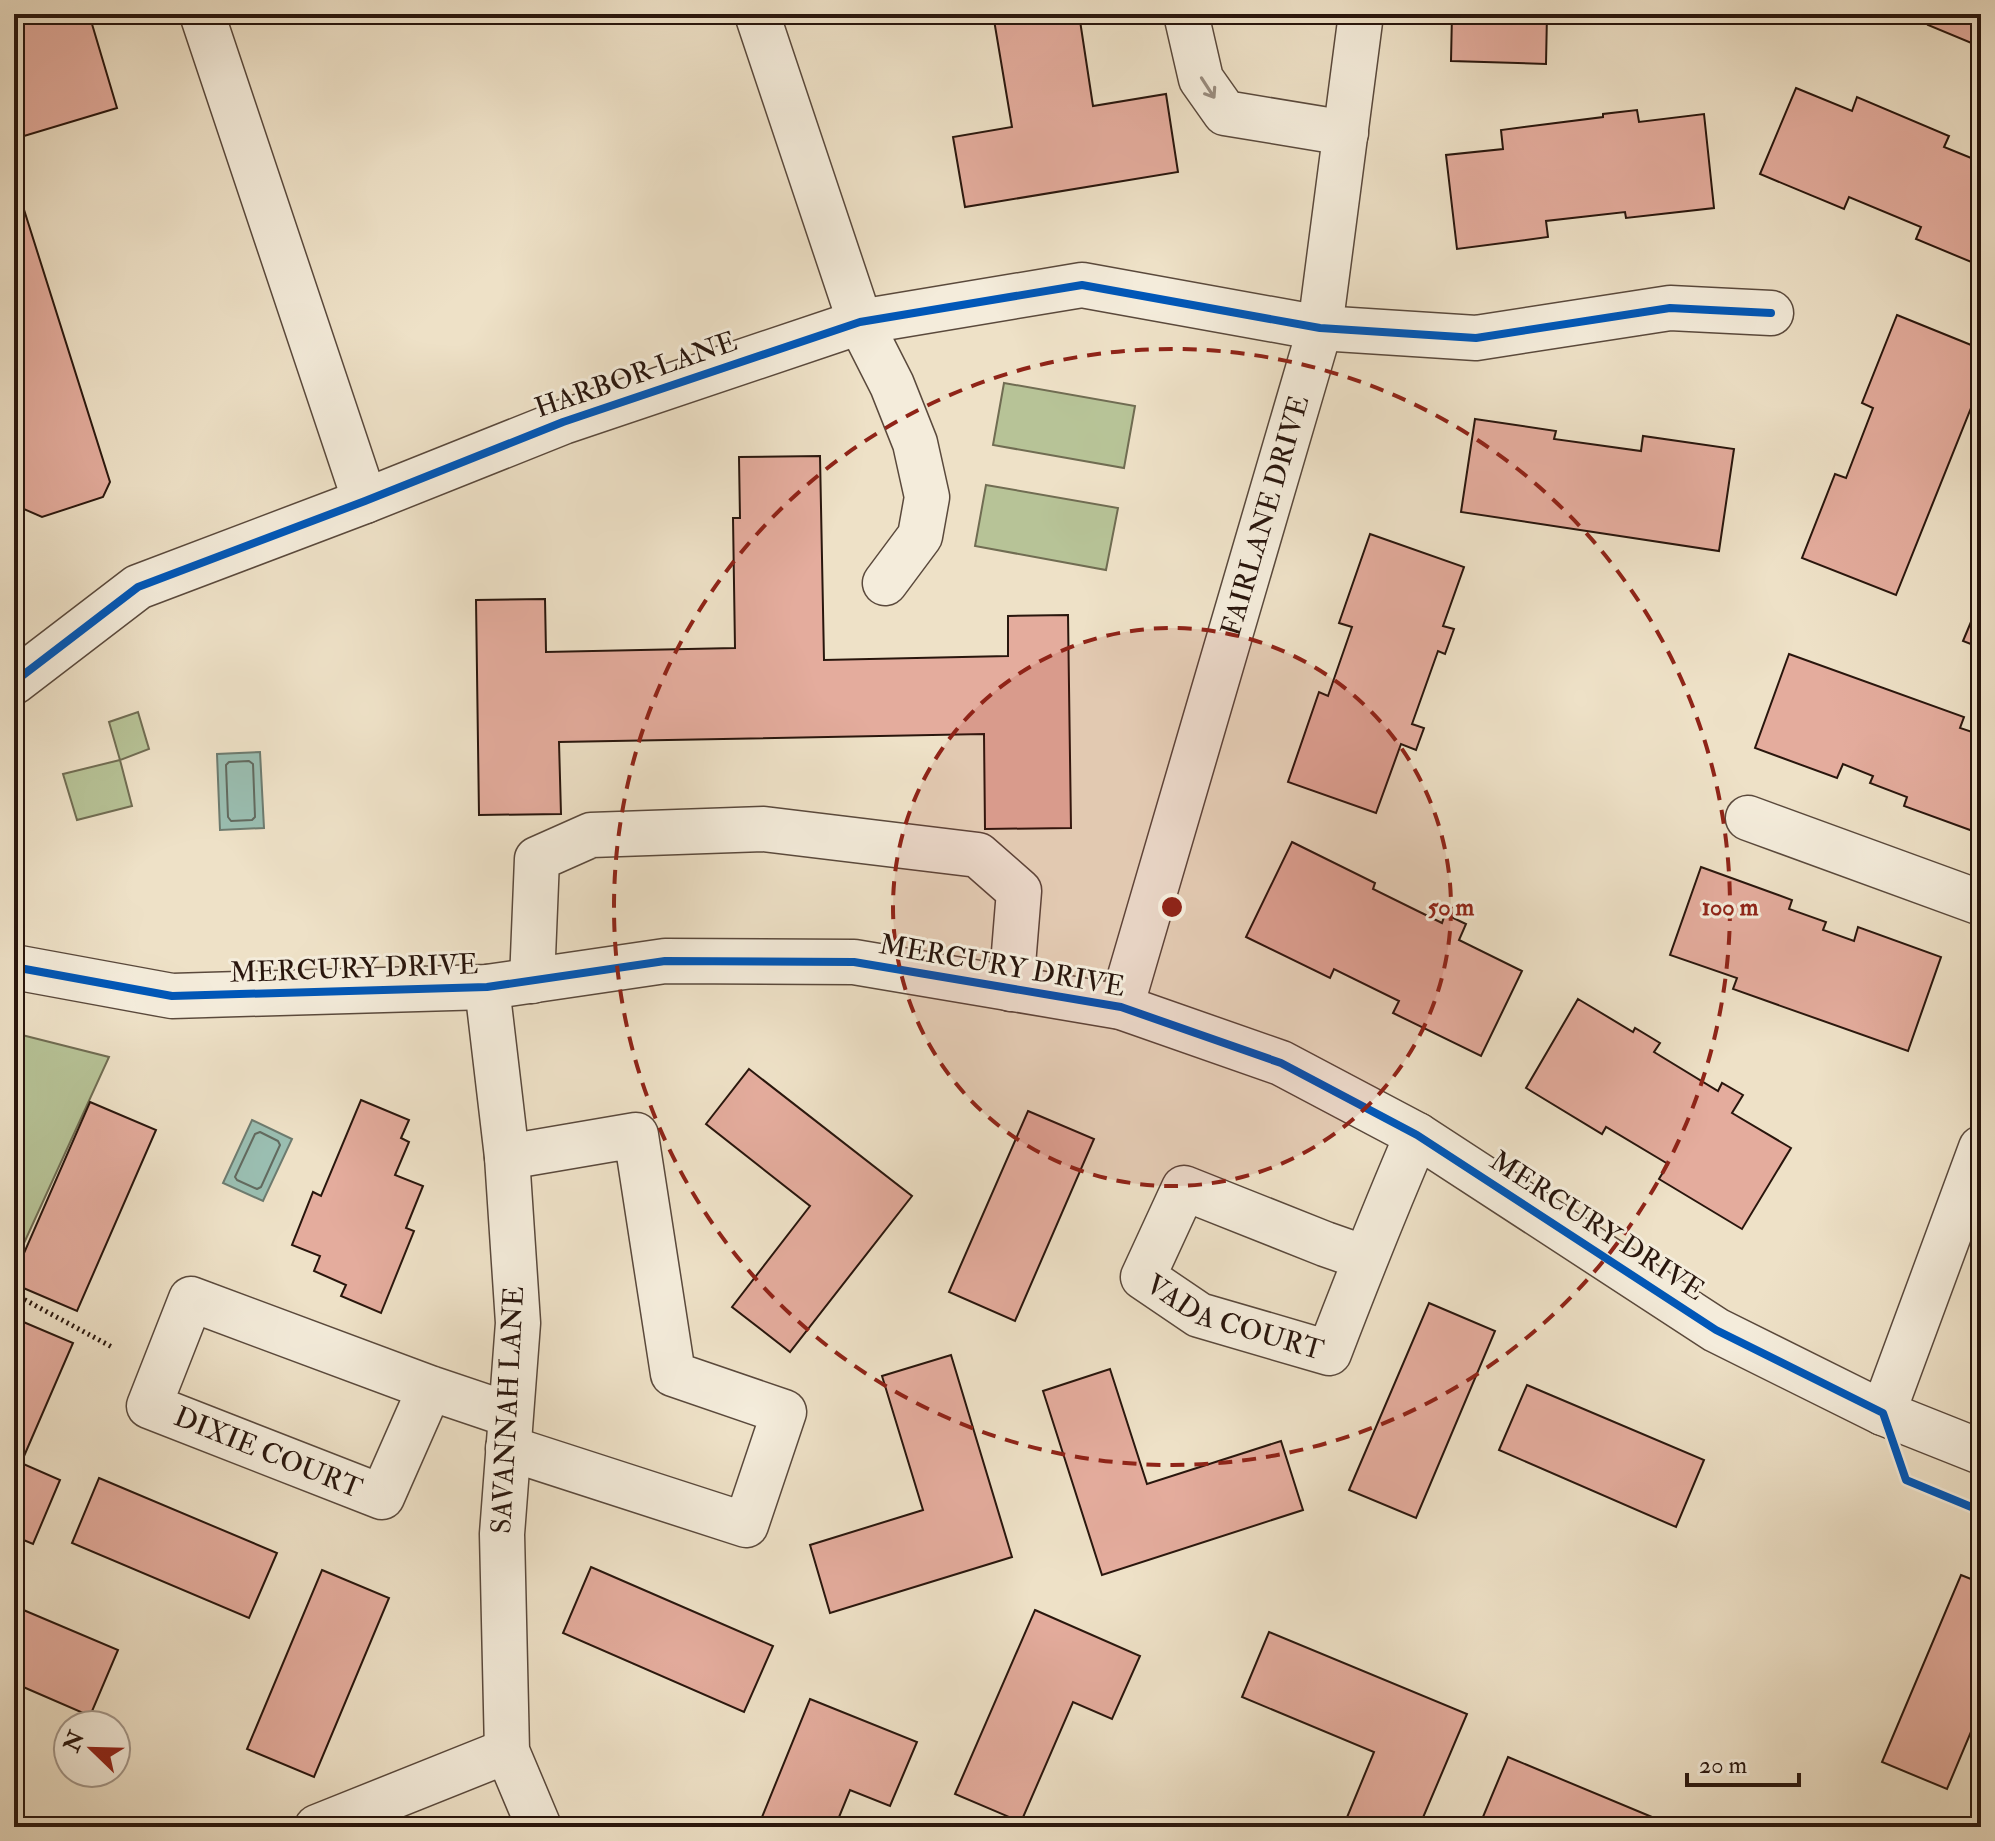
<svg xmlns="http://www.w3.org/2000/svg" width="1995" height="1841" viewBox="0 0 1995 1841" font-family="'IM FELL Double Pica',serif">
	<rect width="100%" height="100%" fill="#eee1c7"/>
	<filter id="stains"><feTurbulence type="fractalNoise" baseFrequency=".0025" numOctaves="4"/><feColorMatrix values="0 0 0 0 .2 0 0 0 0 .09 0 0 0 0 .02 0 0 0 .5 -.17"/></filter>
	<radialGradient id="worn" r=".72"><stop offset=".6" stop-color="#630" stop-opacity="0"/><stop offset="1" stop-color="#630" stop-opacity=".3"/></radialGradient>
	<!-- green -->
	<g fill="#b7c397" stroke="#706c52" stroke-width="2">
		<polygon points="1004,383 1135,406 1124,468 993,445"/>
		<polygon points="986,485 1118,508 1106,570 975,546"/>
		<polygon points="138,712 149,749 120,760 132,806 77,820 63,774 120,760 109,722"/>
		<polygon points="14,1033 109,1057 14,1265"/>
	</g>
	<!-- water -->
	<g fill="#9abeb1" stroke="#6d7b6f" stroke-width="2">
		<polygon points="260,752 264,828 220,830 217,754"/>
		<polygon points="252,1120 292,1139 263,1201 223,1183"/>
	</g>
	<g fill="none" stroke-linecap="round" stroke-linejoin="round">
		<!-- shore -->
		<g stroke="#626a5f" stroke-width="2">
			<polygon points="249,761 253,764 255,817 252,820 231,821 228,817 226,765 229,762"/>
			<polygon points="260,1132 278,1141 280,1145 261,1187 257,1189 237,1180 235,1177 255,1134"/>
		</g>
	</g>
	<!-- building -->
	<g fill="#e4ac9d" stroke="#29160d" stroke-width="2">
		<polygon points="14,14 89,14 117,108 24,136 14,101"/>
		<polygon points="993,14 1079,14 1093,106 1166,94 1178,172 965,207 953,137 1012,127"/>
		<polygon points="1452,14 1547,14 1546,64 1451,61"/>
		<polygon points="1932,14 1981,14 1981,47 1928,25"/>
		<polygon points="1796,88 1852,111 1857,97 1949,136 1944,147 1981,162 1981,266 1916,239 1921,227 1849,197 1844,209 1760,174"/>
		<polygon points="1637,110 1639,122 1704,114 1714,208 1626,218 1625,212 1546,221 1548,237 1457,249 1446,155 1503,149 1501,130 1603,117 1603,114"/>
		<polygon points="14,178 110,482 103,497 42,517 17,506 14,497"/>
		<polygon points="1897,315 1981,349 1981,383 1896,595 1802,558 1835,474 1846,478 1873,408 1862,403"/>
		<polygon points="1475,419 1556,431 1554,439 1641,451 1643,436 1734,449 1719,551 1461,512"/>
		<polygon points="820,456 824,660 1008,656 1008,616 1068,615 1071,828 985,829 984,734 559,742 561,814 479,815 476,600 545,599 546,652 735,648 733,518 740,518 739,457"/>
		<polygon points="1370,534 1464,567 1443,626 1454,629 1445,654 1438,651 1412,724 1424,728 1416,750 1401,744 1376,813 1288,782 1319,692 1328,696 1352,627 1339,623"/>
		<polygon points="1981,598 1981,648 1963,641"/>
		<polygon points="1789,654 1964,717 1960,728 1981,735 1981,834 1904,806 1907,797 1870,783 1873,776 1843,764 1837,778 1755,748"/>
		<polygon points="1292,842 1375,883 1373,889 1442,923 1445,914 1466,924 1459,940 1522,971 1481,1056 1393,1013 1399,1001 1334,969 1330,978 1246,937"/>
		<polygon points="1701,867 1792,900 1789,909 1826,922 1823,930 1854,941 1858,927 1941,957 1908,1051 1733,989 1737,978 1670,955"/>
		<polygon points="1578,999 1633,1032 1635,1028 1660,1043 1654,1052 1718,1091 1722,1083 1743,1095 1732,1113 1791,1148 1742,1229 1659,1179 1668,1164 1606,1127 1602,1134 1526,1088"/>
		<polygon points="749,1069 912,1196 790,1352 732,1307 810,1206 706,1124"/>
		<polygon points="361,1100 409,1120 401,1138 409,1142 395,1175 423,1186 406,1228 414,1231 381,1313 341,1296 346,1285 314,1271 320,1256 292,1245 313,1192 321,1196"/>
		<polygon points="90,1102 156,1130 77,1311 14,1284 14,1276"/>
		<polygon points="1028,1111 1094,1139 1015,1321 949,1292"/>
		<polygon points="1429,1303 1495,1331 1416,1518 1349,1490"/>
		<polygon points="14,1318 73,1343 21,1463 60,1480 33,1544 14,1536"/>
		<polygon points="951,1355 1012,1557 830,1613 810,1545 923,1510 882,1376"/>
		<polygon points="1110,1369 1147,1484 1281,1441 1303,1510 1102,1575 1043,1391"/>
		<polygon points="1527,1385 1704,1460 1676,1527 1499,1450"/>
		<polygon points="99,1478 277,1553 249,1618 72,1543"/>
		<polygon points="591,1567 773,1646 744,1712 563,1633"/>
		<polygon points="322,1570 389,1598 314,1777 247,1749"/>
		<polygon points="1961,1575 1981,1583 1981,1708 1947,1789 1882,1762"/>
		<polygon points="14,1606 118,1650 90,1716 14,1683"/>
		<polygon points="1035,1610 1140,1656 1112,1719 1073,1702 1021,1822 955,1794"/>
		<polygon points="1269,1632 1467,1714 1419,1827 1343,1827 1374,1752 1242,1697"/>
		<polygon points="810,1699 917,1742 890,1806 850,1790 835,1827 758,1827"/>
		<polygon points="1508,1757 1676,1827 1486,1827 1480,1824"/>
	</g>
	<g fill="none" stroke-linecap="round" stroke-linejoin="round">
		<defs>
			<g id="minor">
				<polyline points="202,14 365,501"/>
				<polyline points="757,14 860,322 892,385 915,443 927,497 920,536 885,583"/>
				<polyline points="1186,14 1201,79 1225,113 1346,133"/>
				<polyline points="14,682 138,587 365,501 563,422 860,322 1082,285 1320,328 1476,338 1670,308 1771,313"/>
				<polyline points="1748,818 1981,903"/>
				<polyline points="14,967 172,996 487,987 665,961 854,962 1121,1007 1281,1063 1417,1135 1716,1330 1883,1413 1981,1452"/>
				<polyline points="532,981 537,859 591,835 764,829 978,855 1019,891 1011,989"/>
				<polyline points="487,987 507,1157 518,1323 502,1534 507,1751 539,1827"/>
				<path id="s1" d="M1121 1007 1320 328 1361 14"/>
				<polyline points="507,1157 636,1135 673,1374 784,1412 746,1525 508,1448"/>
				<path id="s2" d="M1365 1258 1325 1244 1184 1188 1143 1277 1199 1315 1329 1353C1357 1280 1386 1207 1417 1135"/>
				<polyline points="430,1388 382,1497 149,1406 191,1299 430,1388 510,1415"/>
				<polyline points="1883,1413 1981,1148"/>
				<polyline points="317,1827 507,1751"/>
			</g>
		</defs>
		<!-- minor casing -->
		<use href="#minor" stroke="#5a493c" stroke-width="47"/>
		<!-- path -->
		<g stroke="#29160d" stroke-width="5" stroke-dasharray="2 4" stroke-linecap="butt">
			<polyline points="14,1028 20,1006"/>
			<polyline points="14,1294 112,1347"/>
		</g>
		<!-- minor -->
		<use href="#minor" stroke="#f4ecdb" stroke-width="44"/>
		<defs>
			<g id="cycleway">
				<polyline points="14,682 138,587 365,501 563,422 860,322 1082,285 1320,328 1476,338 1670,308 1771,313"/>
				<polyline points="14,967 172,996 487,987 665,961 854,962 1121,1007 1281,1063 1417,1135 1716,1330 1883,1413 1906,1480 1981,1511"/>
			</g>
		</defs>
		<!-- cycleway casing -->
		<use href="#cycleway" stroke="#f4ecdb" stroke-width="13"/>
		<!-- cycleway -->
		<use href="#cycleway" stroke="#0057b8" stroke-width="8"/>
	</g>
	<!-- one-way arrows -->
	<defs><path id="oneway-shaft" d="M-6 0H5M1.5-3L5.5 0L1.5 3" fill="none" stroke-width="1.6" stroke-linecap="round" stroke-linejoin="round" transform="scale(2)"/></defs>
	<use stroke="#998c7e" href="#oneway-shaft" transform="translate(1208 88) rotate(57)"/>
	<!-- distance rings -->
	<circle cx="1172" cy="907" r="279" fill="#8f2418" fill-opacity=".12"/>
	<g fill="none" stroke="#8f2418" stroke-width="4" stroke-dasharray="14 10">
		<circle cx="1172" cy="907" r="279"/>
		<circle cx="1172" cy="907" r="558"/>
	</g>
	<g text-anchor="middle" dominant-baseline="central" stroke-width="6" stroke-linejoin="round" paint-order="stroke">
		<!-- street labels -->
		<g font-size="28" fill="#29160d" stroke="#f4ecdb">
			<text transform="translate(636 375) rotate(-19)">HARBOR LANE</text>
			<text stroke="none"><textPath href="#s1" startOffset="512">FAIRLANE DRIVE</textPath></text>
			<text transform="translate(1002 966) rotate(10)">MERCURY DRIVE</text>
			<text transform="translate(354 969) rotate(-2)">MERCURY DRIVE</text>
			<text transform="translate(1597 1226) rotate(33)">MERCURY DRIVE</text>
			<text stroke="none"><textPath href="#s2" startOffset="394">VADA COURT</textPath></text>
			<text transform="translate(508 1410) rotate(-87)">SAVANNAH LANE</text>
			<text transform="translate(268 1453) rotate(22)">DIXIE COURT</text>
		</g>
	</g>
	<circle cx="1172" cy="907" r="12" fill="#8f2418" stroke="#f4ecdb" stroke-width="4"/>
	<g font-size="24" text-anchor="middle" font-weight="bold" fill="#8f2418" stroke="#f4ecdb" stroke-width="6" stroke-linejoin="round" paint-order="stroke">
		<text x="1451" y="915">50 m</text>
		<text x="1730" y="915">100 m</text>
	</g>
	<!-- margin -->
	<rect width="1995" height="1841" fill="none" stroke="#eee1c7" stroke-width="48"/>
	<rect x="16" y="16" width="1963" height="1809" fill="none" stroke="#29160d" stroke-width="4"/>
	<rect x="24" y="24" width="1947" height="1793" fill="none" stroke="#29160d" stroke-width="2"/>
	<!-- north arrow -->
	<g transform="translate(92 1749) rotate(293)"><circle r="38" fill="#f4ecdb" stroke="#a39689" stroke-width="2"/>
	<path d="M0-6L14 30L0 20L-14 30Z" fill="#8f2418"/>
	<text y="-12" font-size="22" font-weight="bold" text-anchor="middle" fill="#29160d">N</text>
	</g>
	<!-- scale -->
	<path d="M1687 1773v12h112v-12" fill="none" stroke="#29160d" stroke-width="4"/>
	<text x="1699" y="1773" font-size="24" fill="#29160d" stroke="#f4ecdb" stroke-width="6" paint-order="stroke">20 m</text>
	<rect width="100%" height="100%" filter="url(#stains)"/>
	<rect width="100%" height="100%" fill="url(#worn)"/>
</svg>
